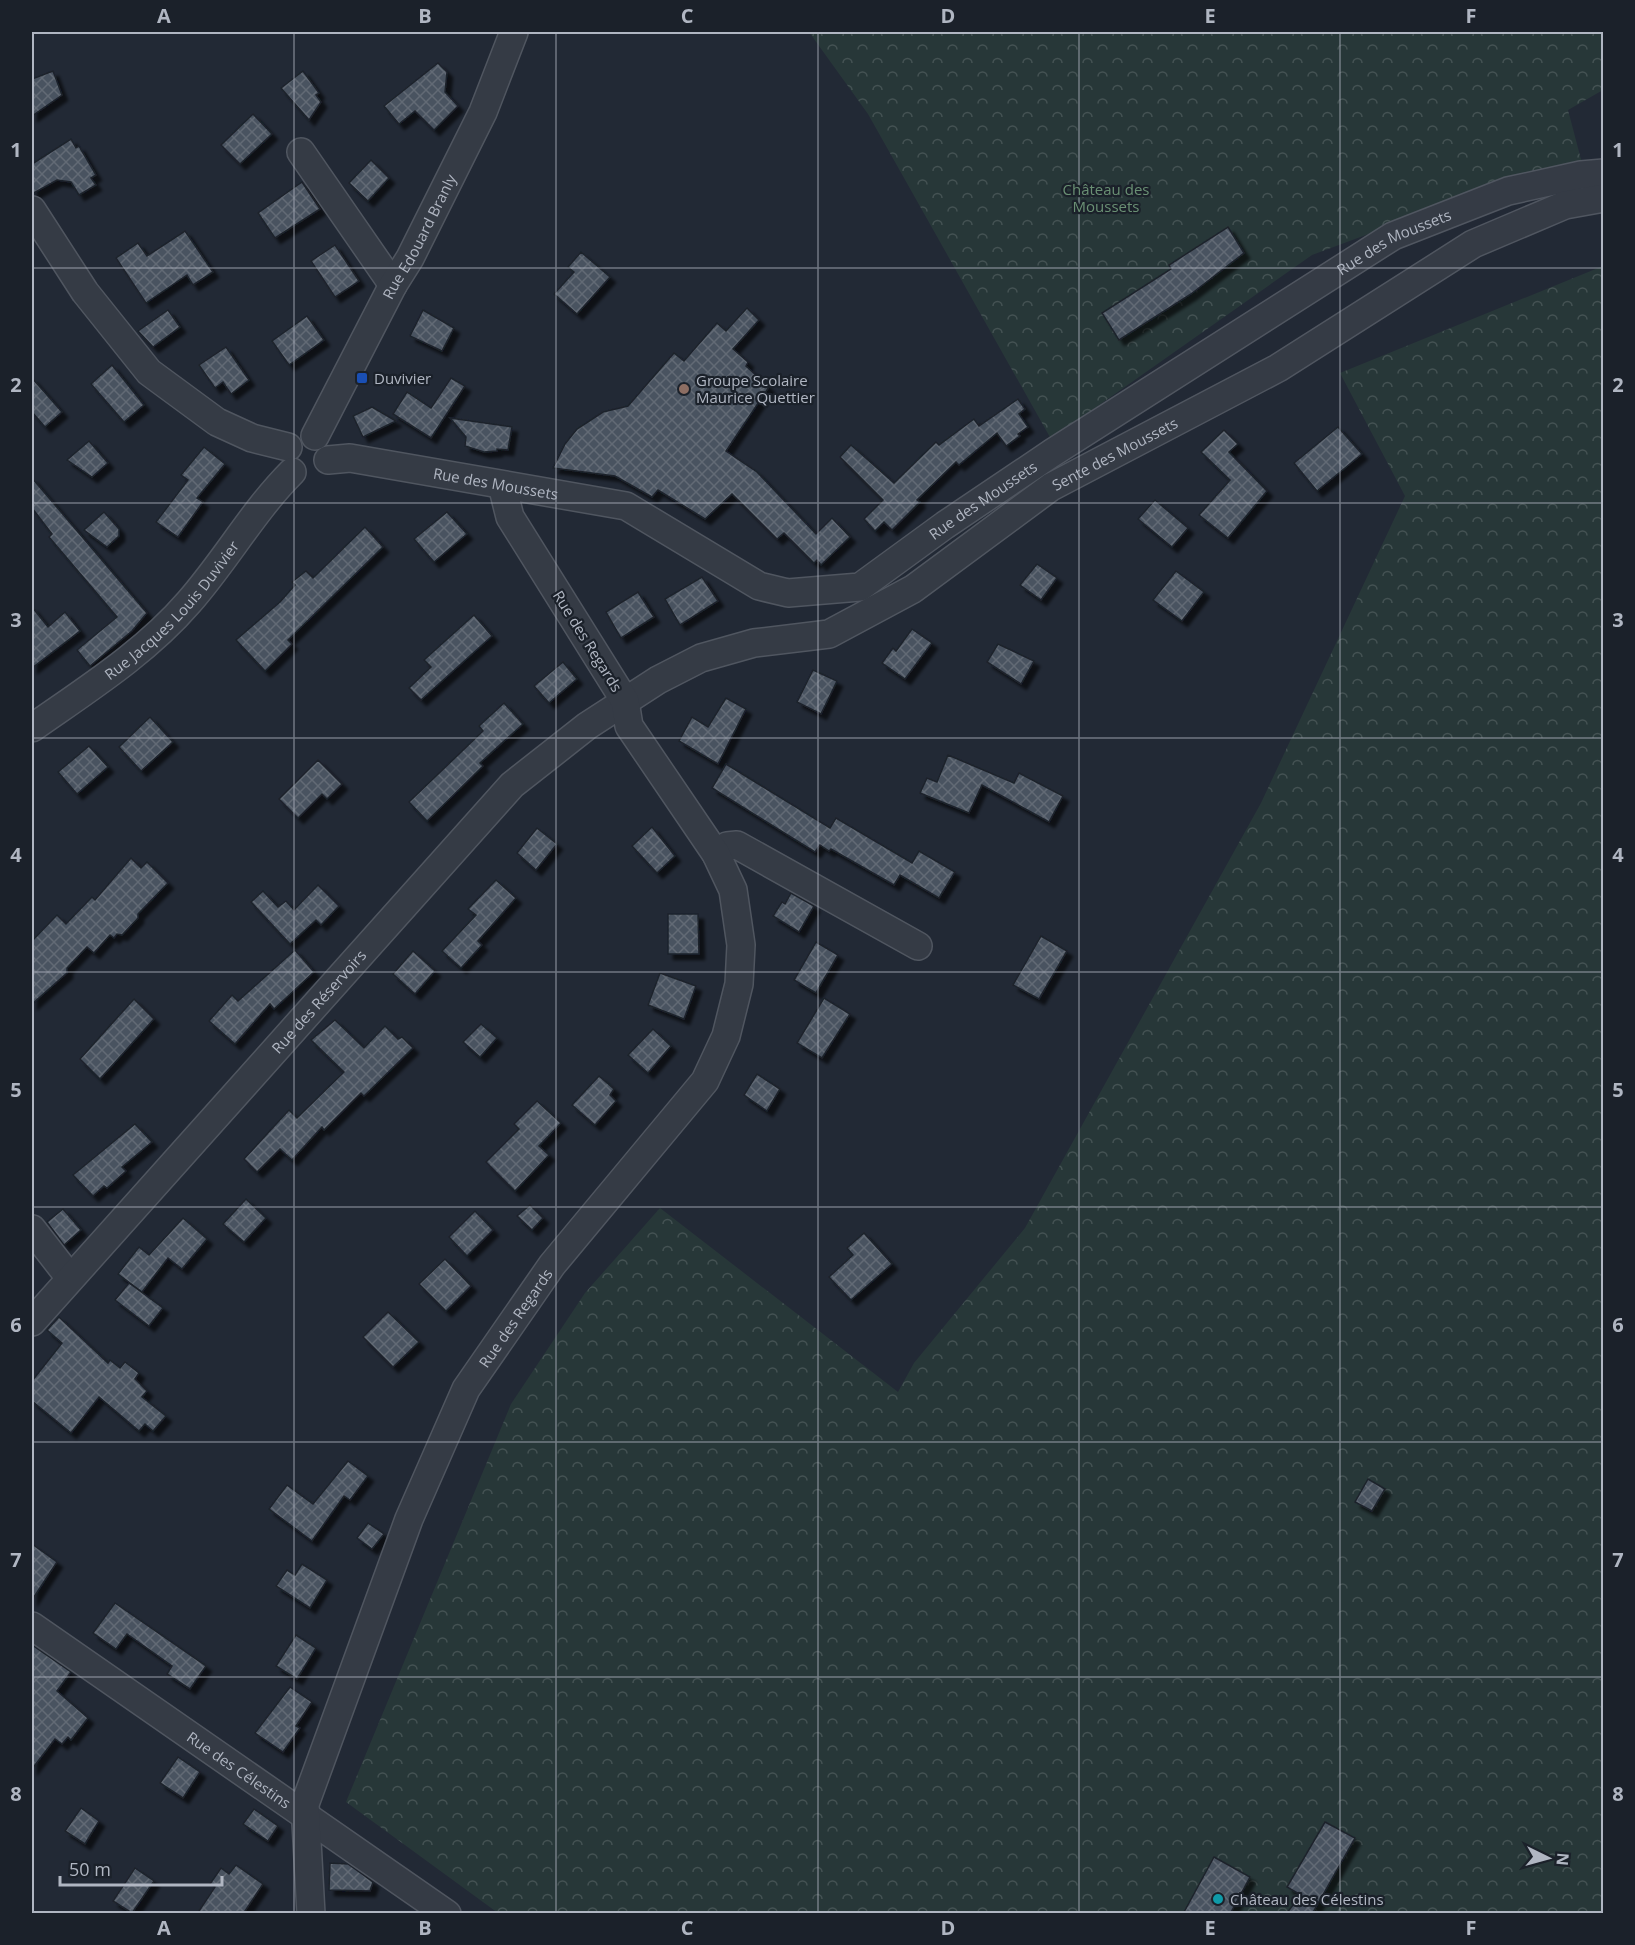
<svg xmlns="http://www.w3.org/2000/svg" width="1635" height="1945" viewBox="0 0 1635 1945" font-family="'Open Sans',sans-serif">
	<defs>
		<pattern id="park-crowns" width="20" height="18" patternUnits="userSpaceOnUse" patternTransform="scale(1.5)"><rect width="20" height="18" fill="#273738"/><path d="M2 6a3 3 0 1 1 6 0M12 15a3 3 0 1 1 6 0" fill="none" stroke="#445253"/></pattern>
		<pattern id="building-cross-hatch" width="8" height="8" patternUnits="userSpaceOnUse" patternTransform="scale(1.5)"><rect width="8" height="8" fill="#4a5360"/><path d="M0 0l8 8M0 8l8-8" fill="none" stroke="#626a75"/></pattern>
		<filter id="shadow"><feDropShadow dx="5.5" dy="5.5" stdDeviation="1.5" flood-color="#0009"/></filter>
	</defs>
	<rect width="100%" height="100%" fill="#222935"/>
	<!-- park -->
	<g fill="url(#park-crowns)">
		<polygon points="809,32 1603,32 1603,90 1568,110 1583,167 1476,194 1312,255 1051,439 868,114"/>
		<polygon points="1603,266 1603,1913 498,1913 346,1802 511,1404 585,1293 660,1208 898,1392 914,1363 1025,1228 1261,803 1405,496 1340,373"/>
	</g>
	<!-- building -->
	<g fill="url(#building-cross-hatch)" stroke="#1d232c" stroke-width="1.5" filter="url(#shadow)">
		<polygon points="438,63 447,72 445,92 458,106 434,130 415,111 399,124 384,106"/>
		<polygon points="53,71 62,95 32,116 32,79"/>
		<polygon points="303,71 319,93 316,95 321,102 309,120 281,88"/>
		<polygon points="253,114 272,134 240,164 221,145"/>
		<polygon points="71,139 76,148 79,146 96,175 91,178 96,185 79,195 71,182 57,180 32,194 32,164"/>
		<polygon points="371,160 389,178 368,201 349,183"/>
		<polygon points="302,182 320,209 275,238 258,213"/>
		<polygon points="1228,227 1244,253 1191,294 1119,340 1102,313 1171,269 1169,265"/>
		<polygon points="185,231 213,272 193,285 187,275 146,303 116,258 138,243 147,256"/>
		<polygon points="335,245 359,281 335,297 311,261"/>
		<polygon points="581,252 610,277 577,314 554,294 574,272 568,267"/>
		<polygon points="747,308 759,320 733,349 748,362 746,366 769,387 726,451 757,472 816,534 832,518 850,537 821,565 817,560 814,563 784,533 777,539 732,494 705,519 658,490 652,497 615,476 553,468 565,444 577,429 603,412 628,406 674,353 684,361 717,323 726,331"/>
		<polygon points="168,310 180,327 153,347 138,331"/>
		<polygon points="423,310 454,328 442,351 410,336"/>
		<polygon points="307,316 324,340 289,365 272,341"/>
		<polygon points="226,347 249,380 231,394 223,382 215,388 199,365"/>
		<polygon points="112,365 144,405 124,422 91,384"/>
		<polygon points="32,378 62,412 45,427 32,412"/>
		<polygon points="451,378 465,386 431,438 393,414 407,392 431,408"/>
		<polygon points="1018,399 1025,409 1019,414 1028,427 1018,434 1020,436 1006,446 997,433 959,465 956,462 917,500 920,502 892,530 884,522 875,531 864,519 883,500 840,457 851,445 894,483 936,442 939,445 974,419 979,426"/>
		<polygon points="372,407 396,421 363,437 353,416"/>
		<polygon points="450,418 512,427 508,450 497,449 497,451 484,452 465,446 466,437"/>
		<polygon points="1338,427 1362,454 1317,491 1294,463"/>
		<polygon points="1224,430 1238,444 1229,452 1267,491 1228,538 1199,515 1230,480 1201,452"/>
		<polygon points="89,441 108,463 92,477 67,460"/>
		<polygon points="204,447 225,464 197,498 203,502 178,537 156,522 188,480 181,475"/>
		<polygon points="32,478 147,613 132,631 90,666 77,650 117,617 49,537 52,534 32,508"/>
		<polygon points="1155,500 1188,528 1172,547 1138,519"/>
		<polygon points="104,512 119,529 119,536 107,547 84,530"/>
		<polygon points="447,512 467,534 434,562 414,539"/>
		<polygon points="365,527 383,547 288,640 292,644 265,671 236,640 280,602 295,585 292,582 306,571 313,578"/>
		<polygon points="1037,564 1057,578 1041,600 1020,585"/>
		<polygon points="1176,571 1204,592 1182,621 1153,600"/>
		<polygon points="702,577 718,601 680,625 665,599"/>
		<polygon points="638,592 654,617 621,638 606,612"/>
		<polygon points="32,607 48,627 65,612 80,631 32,668"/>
		<polygon points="474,615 492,636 421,700 409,688 431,667 424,660"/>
		<polygon points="912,629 932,643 905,679 882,663 893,648 896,651"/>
		<polygon points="998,644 1034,661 1021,684 987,662"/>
		<polygon points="563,662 577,679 549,703 534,686"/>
		<polygon points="813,670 837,681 821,714 797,702"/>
		<polygon points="726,698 746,709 718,764 679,741 692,717 708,727"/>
		<polygon points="504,703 523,724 480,763 483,766 427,821 409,802 483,731 479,726"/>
		<polygon points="150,717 173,742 141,771 119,747"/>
		<polygon points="89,746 108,767 77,794 58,772"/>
		<polygon points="948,755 1014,783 1019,773 1063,796 1049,822 982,785 969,813 920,793 927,778 937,782"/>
		<polygon points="318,760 342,784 327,799 322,794 298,818 279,799"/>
		<polygon points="726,764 830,828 836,818 912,863 919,851 955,872 939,898 900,875 894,885 831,849 829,851 820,845 815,852 712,788"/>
		<polygon points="652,827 675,856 657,873 632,846"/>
		<polygon points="537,828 557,844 536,870 517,853"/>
		<polygon points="131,858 141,868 147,862 168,883 138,914 138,918 122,935 117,934 114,938 110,935 94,953 87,947 67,968 67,973 32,1004 32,941 57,915 66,924 92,897 95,900"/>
		<polygon points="496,880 516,898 478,941 482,945 461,968 442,951 476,915 468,909"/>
		<polygon points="318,885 339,906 321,925 316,920 290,944 251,902 263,891 278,907 286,901 294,910"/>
		<polygon points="791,893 814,906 799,932 773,916 782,902 785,904"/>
		<polygon points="668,914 698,914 699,954 668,954"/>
		<polygon points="1041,936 1067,951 1039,999 1013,985"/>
		<polygon points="816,942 838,955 816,993 794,980"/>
		<polygon points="295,950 314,972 274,1009 270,1004 235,1044 209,1021 232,995 238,1001"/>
		<polygon points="413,951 435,971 415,994 393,974"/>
		<polygon points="660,973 696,986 684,1019 648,1005"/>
		<polygon points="824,998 850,1014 822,1058 797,1043"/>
		<polygon points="134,999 154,1019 100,1079 80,1059"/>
		<polygon points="335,1020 364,1048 385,1026 398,1039 402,1037 413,1048 364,1096 361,1093 324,1130 322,1127 292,1160 280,1149 257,1172 244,1159 289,1110 297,1118 344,1072 311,1040"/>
		<polygon points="481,1024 497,1038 480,1057 463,1042"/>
		<polygon points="653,1029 671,1046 648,1073 628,1055"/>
		<polygon points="757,1074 780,1089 767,1111 744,1095"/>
		<polygon points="599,1076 614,1089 610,1095 616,1101 595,1125 572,1105"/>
		<polygon points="537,1101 561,1123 539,1146 549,1155 515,1191 486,1162 519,1129 514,1124"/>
		<polygon points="135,1124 152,1142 122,1167 126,1171 107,1188 104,1186 93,1196 73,1175"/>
		<polygon points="246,1199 266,1218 244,1242 223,1224"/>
		<polygon points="530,1205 543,1218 532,1230 517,1216"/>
		<polygon points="63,1209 81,1230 64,1245 47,1222"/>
		<polygon points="475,1211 493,1230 467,1256 449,1237"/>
		<polygon points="183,1218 207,1239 182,1269 168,1258 142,1292 118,1274 139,1247 149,1255"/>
		<polygon points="864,1233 892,1264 851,1300 829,1277 853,1255 847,1248"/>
		<polygon points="445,1259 471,1286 446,1311 419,1284"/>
		<polygon points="129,1283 163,1308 149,1326 115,1300"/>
		<polygon points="388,1312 419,1342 393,1367 363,1337"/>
		<polygon points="59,1317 108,1363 110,1360 120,1368 125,1362 139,1373 135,1379 147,1391 142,1397 166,1416 153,1431 145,1424 139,1431 99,1397 71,1433 32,1401 32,1381 62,1343 47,1330"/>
		<polygon points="348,1461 368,1476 350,1500 344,1496 312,1541 269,1509 287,1485 313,1504"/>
		<polygon points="1368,1479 1385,1489 1372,1511 1355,1502"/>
		<polygon points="368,1523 384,1534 372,1549 357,1538"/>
		<polygon points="32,1544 57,1562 32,1600"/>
		<polygon points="302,1564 327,1580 310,1608 276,1586 287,1570 295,1575"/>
		<polygon points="115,1603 206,1666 190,1689 167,1674 172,1666 127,1634 116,1649 93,1633"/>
		<polygon points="296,1635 316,1648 297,1679 276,1666"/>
		<polygon points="32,1645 71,1672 57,1691 88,1718 71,1740 68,1737 62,1744 55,1739 32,1769"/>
		<polygon points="290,1687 312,1702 296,1726 300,1728 283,1752 255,1733"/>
		<polygon points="178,1757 200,1772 183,1798 160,1783"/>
		<polygon points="81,1808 99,1821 85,1844 65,1831"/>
		<polygon points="254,1809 278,1826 268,1841 243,1824"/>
		<polygon points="1325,1822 1355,1838 1312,1914 1286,1914 1301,1895 1287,1887"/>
		<polygon points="1214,1857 1250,1877 1230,1914 1183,1914"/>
		<polygon points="330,1863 348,1864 373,1882 370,1891 329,1890"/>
		<polygon points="236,1865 263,1884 243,1914 197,1914 215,1887 210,1884 221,1868 229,1874"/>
		<polygon points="135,1868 154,1881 132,1913 113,1901"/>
	</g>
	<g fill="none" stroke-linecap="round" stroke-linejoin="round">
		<defs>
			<g id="minor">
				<polyline points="301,152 393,285"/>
				<polyline points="32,210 85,292 149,372 217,422 252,438 288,447"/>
				<path id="s1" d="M315 436 393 285 410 258 483 112 514 32"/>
				<path id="s2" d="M328 460 350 458 626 506 759 586 788 593 860 587 945 525 1052 453 1393 236 1508 191 1581 175 1604 173"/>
				<path id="s3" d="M32 728C86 690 145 653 189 602 226 560 253 511 292 472"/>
				<polyline points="716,854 727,846 737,845 918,946"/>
				<polyline points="32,1229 70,1278"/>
				<path id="s4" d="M32 1322 512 785 587 726 658 680 701 658 754 643 829 634 913 589 1051 487 1278 368 1473 244 1565 205 1604 198"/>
				<path id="s5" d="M32 1626 447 1914"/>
				<path id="s6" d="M311 1914 305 1804 409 1519 466 1389 552 1265 705 1081 726 1036 739 984 741 945 733 890 716 854 629 726 625 701 510 517 502 485"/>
			</g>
		</defs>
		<!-- minor casing -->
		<use href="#minor" stroke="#505660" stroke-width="30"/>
		<!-- minor -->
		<use href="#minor" stroke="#353b45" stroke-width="27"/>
	</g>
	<!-- grid -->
	<path fill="none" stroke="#b0b6c2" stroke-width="1.5" stroke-opacity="0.55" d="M294 32V1914M556 32V1914M818 32V1914M1079 32V1914M1340 32V1914M32 268H1604M32 503H1604M32 738H1604M32 972H1604M32 1207H1604M32 1442H1604M32 1677H1604"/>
	<!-- markers -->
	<rect fill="#1a4fb4" stroke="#1b212a" stroke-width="2" x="356" y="372" width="12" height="12" rx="3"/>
	<circle fill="#8d6e63" stroke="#1b212a" stroke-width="2" cx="684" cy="389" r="6"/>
	<circle fill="#0f9aa8" stroke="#1b212a" stroke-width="2" cx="1218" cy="1899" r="6"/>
	<g text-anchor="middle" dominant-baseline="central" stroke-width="4.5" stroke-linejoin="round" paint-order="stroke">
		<!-- park labels -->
		<g font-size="15" fill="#6a9074" stroke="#1b212a">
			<text x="1106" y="189">Château des<tspan x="1106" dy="17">Moussets</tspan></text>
		</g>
		<!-- street labels -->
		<g font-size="15" fill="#b0b6c2" stroke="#1b212a">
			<text stroke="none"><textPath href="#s1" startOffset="225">Rue Edouard Branly</textPath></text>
			<text stroke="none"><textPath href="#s2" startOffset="1196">Rue des Moussets</textPath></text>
			<text stroke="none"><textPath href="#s4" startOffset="1418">Sente des Moussets</textPath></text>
			<text stroke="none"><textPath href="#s2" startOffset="170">Rue des Moussets</textPath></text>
			<text stroke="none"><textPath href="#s2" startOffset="710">Rue des Moussets</textPath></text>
			<text stroke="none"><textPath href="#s3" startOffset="184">Rue Jacques Louis Duvivier</textPath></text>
			<text transform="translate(588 641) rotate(58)">Rue des Regards</text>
			<text stroke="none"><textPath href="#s4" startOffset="430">Rue des Réservoirs</textPath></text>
			<text stroke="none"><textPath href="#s6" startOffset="642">Rue des Regards</textPath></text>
			<text stroke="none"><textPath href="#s5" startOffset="252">Rue des Célestins</textPath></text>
		</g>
		<!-- poi labels -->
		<g font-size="15" fill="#b0b6c2" stroke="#1b212a" text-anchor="start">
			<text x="374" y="378">Duvivier</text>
			<text x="696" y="380">Groupe Scolaire<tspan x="696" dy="17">Maurice Quettier</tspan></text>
			<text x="1230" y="1899">Château des Célestins</text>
		</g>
	</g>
	<!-- border -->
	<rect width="1635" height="1945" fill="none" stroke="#1b212a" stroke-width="66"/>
	<!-- north arrow -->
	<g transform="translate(1548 1858) rotate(95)" stroke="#1b212a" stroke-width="4.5" paint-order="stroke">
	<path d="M0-4.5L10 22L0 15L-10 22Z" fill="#b0b6c2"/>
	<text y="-9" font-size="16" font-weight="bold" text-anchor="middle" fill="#b0b6c2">N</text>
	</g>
	<!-- scale -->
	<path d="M60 1876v9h162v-9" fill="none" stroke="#b0b6c2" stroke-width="3"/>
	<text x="69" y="1876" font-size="18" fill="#b0b6c2" stroke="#1b212a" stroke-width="4.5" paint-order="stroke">50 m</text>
	<rect x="33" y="33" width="1569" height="1879" fill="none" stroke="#b0b6c2" stroke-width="2"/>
	<g font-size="20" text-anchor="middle" font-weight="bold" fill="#b0b6c2">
		<text x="164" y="23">A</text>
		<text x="425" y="23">B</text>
		<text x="687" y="23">C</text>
		<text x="948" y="23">D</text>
		<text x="1210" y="23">E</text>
		<text x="1471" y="23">F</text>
		<text x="16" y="157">1</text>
		<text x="1618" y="157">1</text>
		<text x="16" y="392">2</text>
		<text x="1618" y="392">2</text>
		<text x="16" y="627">3</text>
		<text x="1618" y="627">3</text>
		<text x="16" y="862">4</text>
		<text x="1618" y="862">4</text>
		<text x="16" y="1097">5</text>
		<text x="1618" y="1097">5</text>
		<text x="16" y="1332">6</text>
		<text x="1618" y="1332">6</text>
		<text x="16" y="1567">7</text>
		<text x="1618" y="1567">7</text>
		<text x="16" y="1801">8</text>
		<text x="1618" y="1801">8</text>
		<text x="164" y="1935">A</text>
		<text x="425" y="1935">B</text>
		<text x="687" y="1935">C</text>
		<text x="948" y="1935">D</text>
		<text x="1210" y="1935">E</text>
		<text x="1471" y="1935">F</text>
	</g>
</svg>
